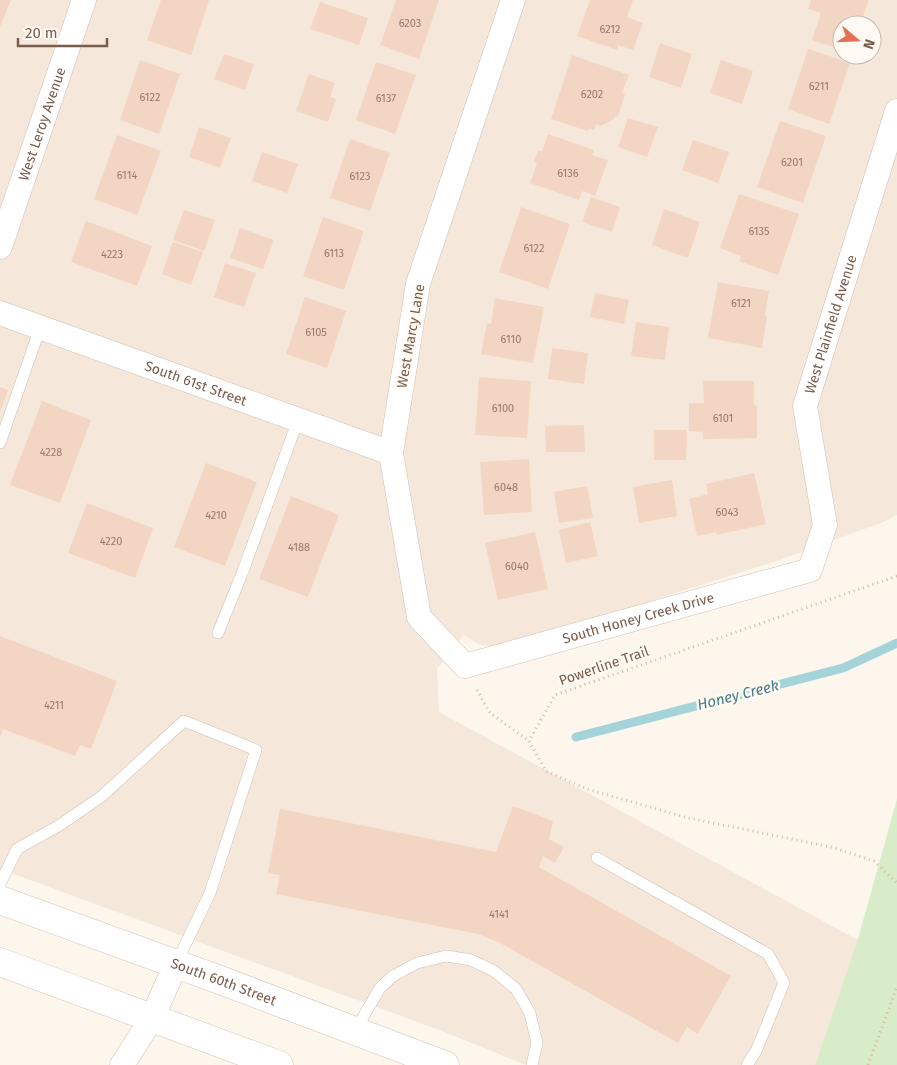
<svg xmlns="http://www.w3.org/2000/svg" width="897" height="1065" viewBox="0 0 897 1065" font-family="'Fira Sans',sans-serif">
	<rect width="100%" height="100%" fill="#fdf6ec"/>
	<!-- residential -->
	<path fill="#f5e8da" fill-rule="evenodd" d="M0 0H897V515L886 521 777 561 524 641 491 647 478 644 464 635 437 669 439 712 858 940 815 1065H526L439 1030 0 869ZM842 25H872V55H842Z"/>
	<!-- green -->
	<polygon fill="#d8ecc9" points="897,799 897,1065 815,1065 858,939"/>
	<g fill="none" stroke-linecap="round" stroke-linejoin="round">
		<!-- stream -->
		<polyline stroke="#a5d3da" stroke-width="9" points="576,737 843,668 897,643"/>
	</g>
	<!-- building -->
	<g fill="#f3d5c3">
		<polygon points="0,0 11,0 0,27"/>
		<polygon points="161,0 209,0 191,55 147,40"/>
		<polygon points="396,0 439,0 419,59 380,45"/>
		<polygon points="590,0 633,0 627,17 643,23 633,50 618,45 617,50 577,36"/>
		<polygon points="811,0 869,0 860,25 842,25 842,50 812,40 821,13 808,9"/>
		<polygon points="320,2 368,18 359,45 310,29"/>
		<polygon points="660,43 692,54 681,88 649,77"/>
		<polygon points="808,49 850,63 829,124 788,109"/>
		<polygon points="224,54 254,64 245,90 214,79"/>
		<polygon points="572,55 629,75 622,93 625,94 618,117 615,116 614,119 601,126 596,124 594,130 589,129 588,131 551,119"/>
		<polygon points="140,60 180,74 159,134 120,120"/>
		<polygon points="721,60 753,71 742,104 710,93"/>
		<polygon points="376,62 416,75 395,134 356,120"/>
		<polygon points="309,74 335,83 330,97 336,99 328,122 296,111"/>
		<polygon points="628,118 658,127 647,157 618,147"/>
		<polygon points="780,121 826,136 803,203 757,187"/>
		<polygon points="199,127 231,138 220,168 189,157"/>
		<polygon points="548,134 594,150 592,155 608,160 595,196 582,191 579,200 530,183 537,163 534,162 538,150 542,152"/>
		<polygon points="117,135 161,151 137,215 94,199"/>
		<polygon points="350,139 390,153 370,211 330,198"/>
		<polygon points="693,140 729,152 718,183 682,170"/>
		<polygon points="262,152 298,164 287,193 252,181"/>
		<polygon points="739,194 799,214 778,275 739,261 741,256 720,248"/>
		<polygon points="591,197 620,207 612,232 582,222"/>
		<polygon points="521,207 570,224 548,289 499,272"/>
		<polygon points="664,209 700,222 688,258 652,245"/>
		<polygon points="184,210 215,220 204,251 173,240"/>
		<polygon points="323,217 364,231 344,290 303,276"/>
		<polygon points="86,221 152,246 137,286 71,262"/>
		<polygon points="240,228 274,240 263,269 230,258"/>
		<polygon points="173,242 203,252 191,285 162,274"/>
		<polygon points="225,263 256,273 244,307 214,297"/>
		<polygon points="718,282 769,291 765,315 767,316 762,348 708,338"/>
		<polygon points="595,293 629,300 624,324 590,317"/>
		<polygon points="305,297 346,311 327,368 286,354"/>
		<polygon points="495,298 544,307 533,363 481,354 487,323 491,324"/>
		<polygon points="636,322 669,327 665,360 631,356"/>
		<polygon points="552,348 588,353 584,384 548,379"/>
		<polygon points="479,377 531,381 527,438 475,435"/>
		<polygon points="703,381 754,381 754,406 757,405 757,438 703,439 703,432 689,431 689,403 704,403"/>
		<polygon points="0,387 8,390 0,412"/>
		<polygon points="42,401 91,420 60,503 10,485"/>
		<polygon points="584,425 585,452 546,452 545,426"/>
		<polygon points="654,430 687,430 686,460 654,460"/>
		<polygon points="529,459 532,512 484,515 480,462"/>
		<polygon points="206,463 257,482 225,566 174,547"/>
		<polygon points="754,473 766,524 717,535 716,532 697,536 689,499 708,494 706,484"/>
		<polygon points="672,480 677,516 639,523 633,487"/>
		<polygon points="587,486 593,518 559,523 554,492"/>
		<polygon points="291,496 339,515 308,597 259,579"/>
		<polygon points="87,503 153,528 135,578 68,553"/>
		<polygon points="590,522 598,556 566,563 559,530"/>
		<polygon points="535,532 548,589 498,600 485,543"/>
		<polygon points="0,636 117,681 91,749 80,745 75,756 3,729 0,737"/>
		<polygon points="513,806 553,821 549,839 564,847 555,863 543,856 539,867 731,976 698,1034 687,1027 678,1043 500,943 478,934 276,894 280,875 268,873 280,809 496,852"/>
	</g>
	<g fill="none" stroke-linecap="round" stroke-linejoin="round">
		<defs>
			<g id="lane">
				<polyline points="0,443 40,328"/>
				<polyline points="218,633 243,571 298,420"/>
				<polyline points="597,858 768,954 784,983 756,1051 747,1065"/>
				<polyline points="0,884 17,849 60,825 102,796 184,721 256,750 210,893 176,964"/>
				<polyline points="355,1031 380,988 393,976 417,963 446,956 471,960 494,971 516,989 530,1013 537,1043 532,1065"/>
			</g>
			<g id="street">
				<path id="s1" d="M513 0 418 284 391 453 419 617 465 666 810 570 825 525 805 406 897 111"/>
				<path id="s2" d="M0 247 84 0"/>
				<path id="s3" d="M0 313 391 453"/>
				<polyline points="122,1065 152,1018 176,964"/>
			</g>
			<g id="secondary">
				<path id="s4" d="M0 900 220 980 445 1065"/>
				<polyline points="0,962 279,1065"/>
			</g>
		</defs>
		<!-- lane casing -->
		<use href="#lane" stroke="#d1beb0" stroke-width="12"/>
		<!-- street casing -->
		<use href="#street" stroke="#d1beb0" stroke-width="25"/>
		<!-- secondary casing -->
		<use href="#secondary" stroke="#d6c0b0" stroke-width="29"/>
		<!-- path -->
		<g stroke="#d9b8a5" stroke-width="3" stroke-dasharray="1 4" stroke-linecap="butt">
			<polyline points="897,576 555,695 529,741 546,771 587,789 688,818 831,847 874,861 897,883"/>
			<polyline points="477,690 490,713 529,741"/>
			<polyline points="868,1065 897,987"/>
		</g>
		<!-- lane -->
		<use href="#lane" stroke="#fff" stroke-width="11"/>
		<!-- street -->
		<use href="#street" stroke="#fff" stroke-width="24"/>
		<!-- secondary -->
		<use href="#secondary" stroke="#fff" stroke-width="28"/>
	</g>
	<g text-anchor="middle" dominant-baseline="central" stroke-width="5" stroke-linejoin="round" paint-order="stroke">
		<!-- number labels -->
		<g font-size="11" fill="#987a6a">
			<text x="410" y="23">6203</text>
			<text x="610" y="29">6212</text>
			<text x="819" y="86">6211</text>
			<text x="592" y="94">6202</text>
			<text x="150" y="97">6122</text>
			<text x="386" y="98">6137</text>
			<text x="792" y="162">6201</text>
			<text x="568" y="173">6136</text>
			<text x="127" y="175">6114</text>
			<text x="360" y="176">6123</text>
			<text x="759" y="231">6135</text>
			<text x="534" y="248">6122</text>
			<text x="334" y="253">6113</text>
			<text x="112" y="254">4223</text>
			<text x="741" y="303">6121</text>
			<text x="316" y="332">6105</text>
			<text x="511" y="339">6110</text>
			<text x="503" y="408">6100</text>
			<text x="723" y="418">6101</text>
			<text x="51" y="452">4228</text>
			<text x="506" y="487">6048</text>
			<text x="727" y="512">6043</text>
			<text x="216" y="515">4210</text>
			<text x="111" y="541">4220</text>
			<text x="299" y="547">4188</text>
			<text x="517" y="566">6040</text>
			<text x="54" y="705">4211</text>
			<text x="499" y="914">4141</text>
		</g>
		<!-- street labels -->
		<g font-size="14" fill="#7a5c4d" stroke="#fffaf3">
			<text stroke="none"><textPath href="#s2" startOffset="130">West Leroy Avenue</textPath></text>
			<text stroke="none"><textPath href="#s1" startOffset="1316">West Plainfield Avenue</textPath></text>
			<text transform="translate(411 336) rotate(-80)">West Marcy Lane</text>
			<text stroke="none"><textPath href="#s3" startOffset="208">South 61st Street</textPath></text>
			<text stroke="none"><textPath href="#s1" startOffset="884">South Honey Creek Drive</textPath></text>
			<text transform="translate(604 666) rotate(-19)">Powerline Trail</text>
			<text stroke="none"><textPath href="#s4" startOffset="238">South 60th Street</textPath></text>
		</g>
		<!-- water labels -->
		<g font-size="15" font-style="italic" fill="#437c86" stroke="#fffaf3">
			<text transform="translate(738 695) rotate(-14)">Honey Creek</text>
		</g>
	</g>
	<!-- north arrow -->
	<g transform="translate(857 40) rotate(109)"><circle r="24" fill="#fffaf3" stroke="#cabbb1"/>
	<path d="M0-4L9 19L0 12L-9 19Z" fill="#e76f51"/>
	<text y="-8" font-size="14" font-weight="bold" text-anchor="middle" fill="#7a5c4d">N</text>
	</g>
	<!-- scale -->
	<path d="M18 38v8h89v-8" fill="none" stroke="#7a5c4d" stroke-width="2.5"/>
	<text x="25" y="38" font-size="15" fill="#7a5c4d" stroke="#fffaf3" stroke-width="4" paint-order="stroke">20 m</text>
</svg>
